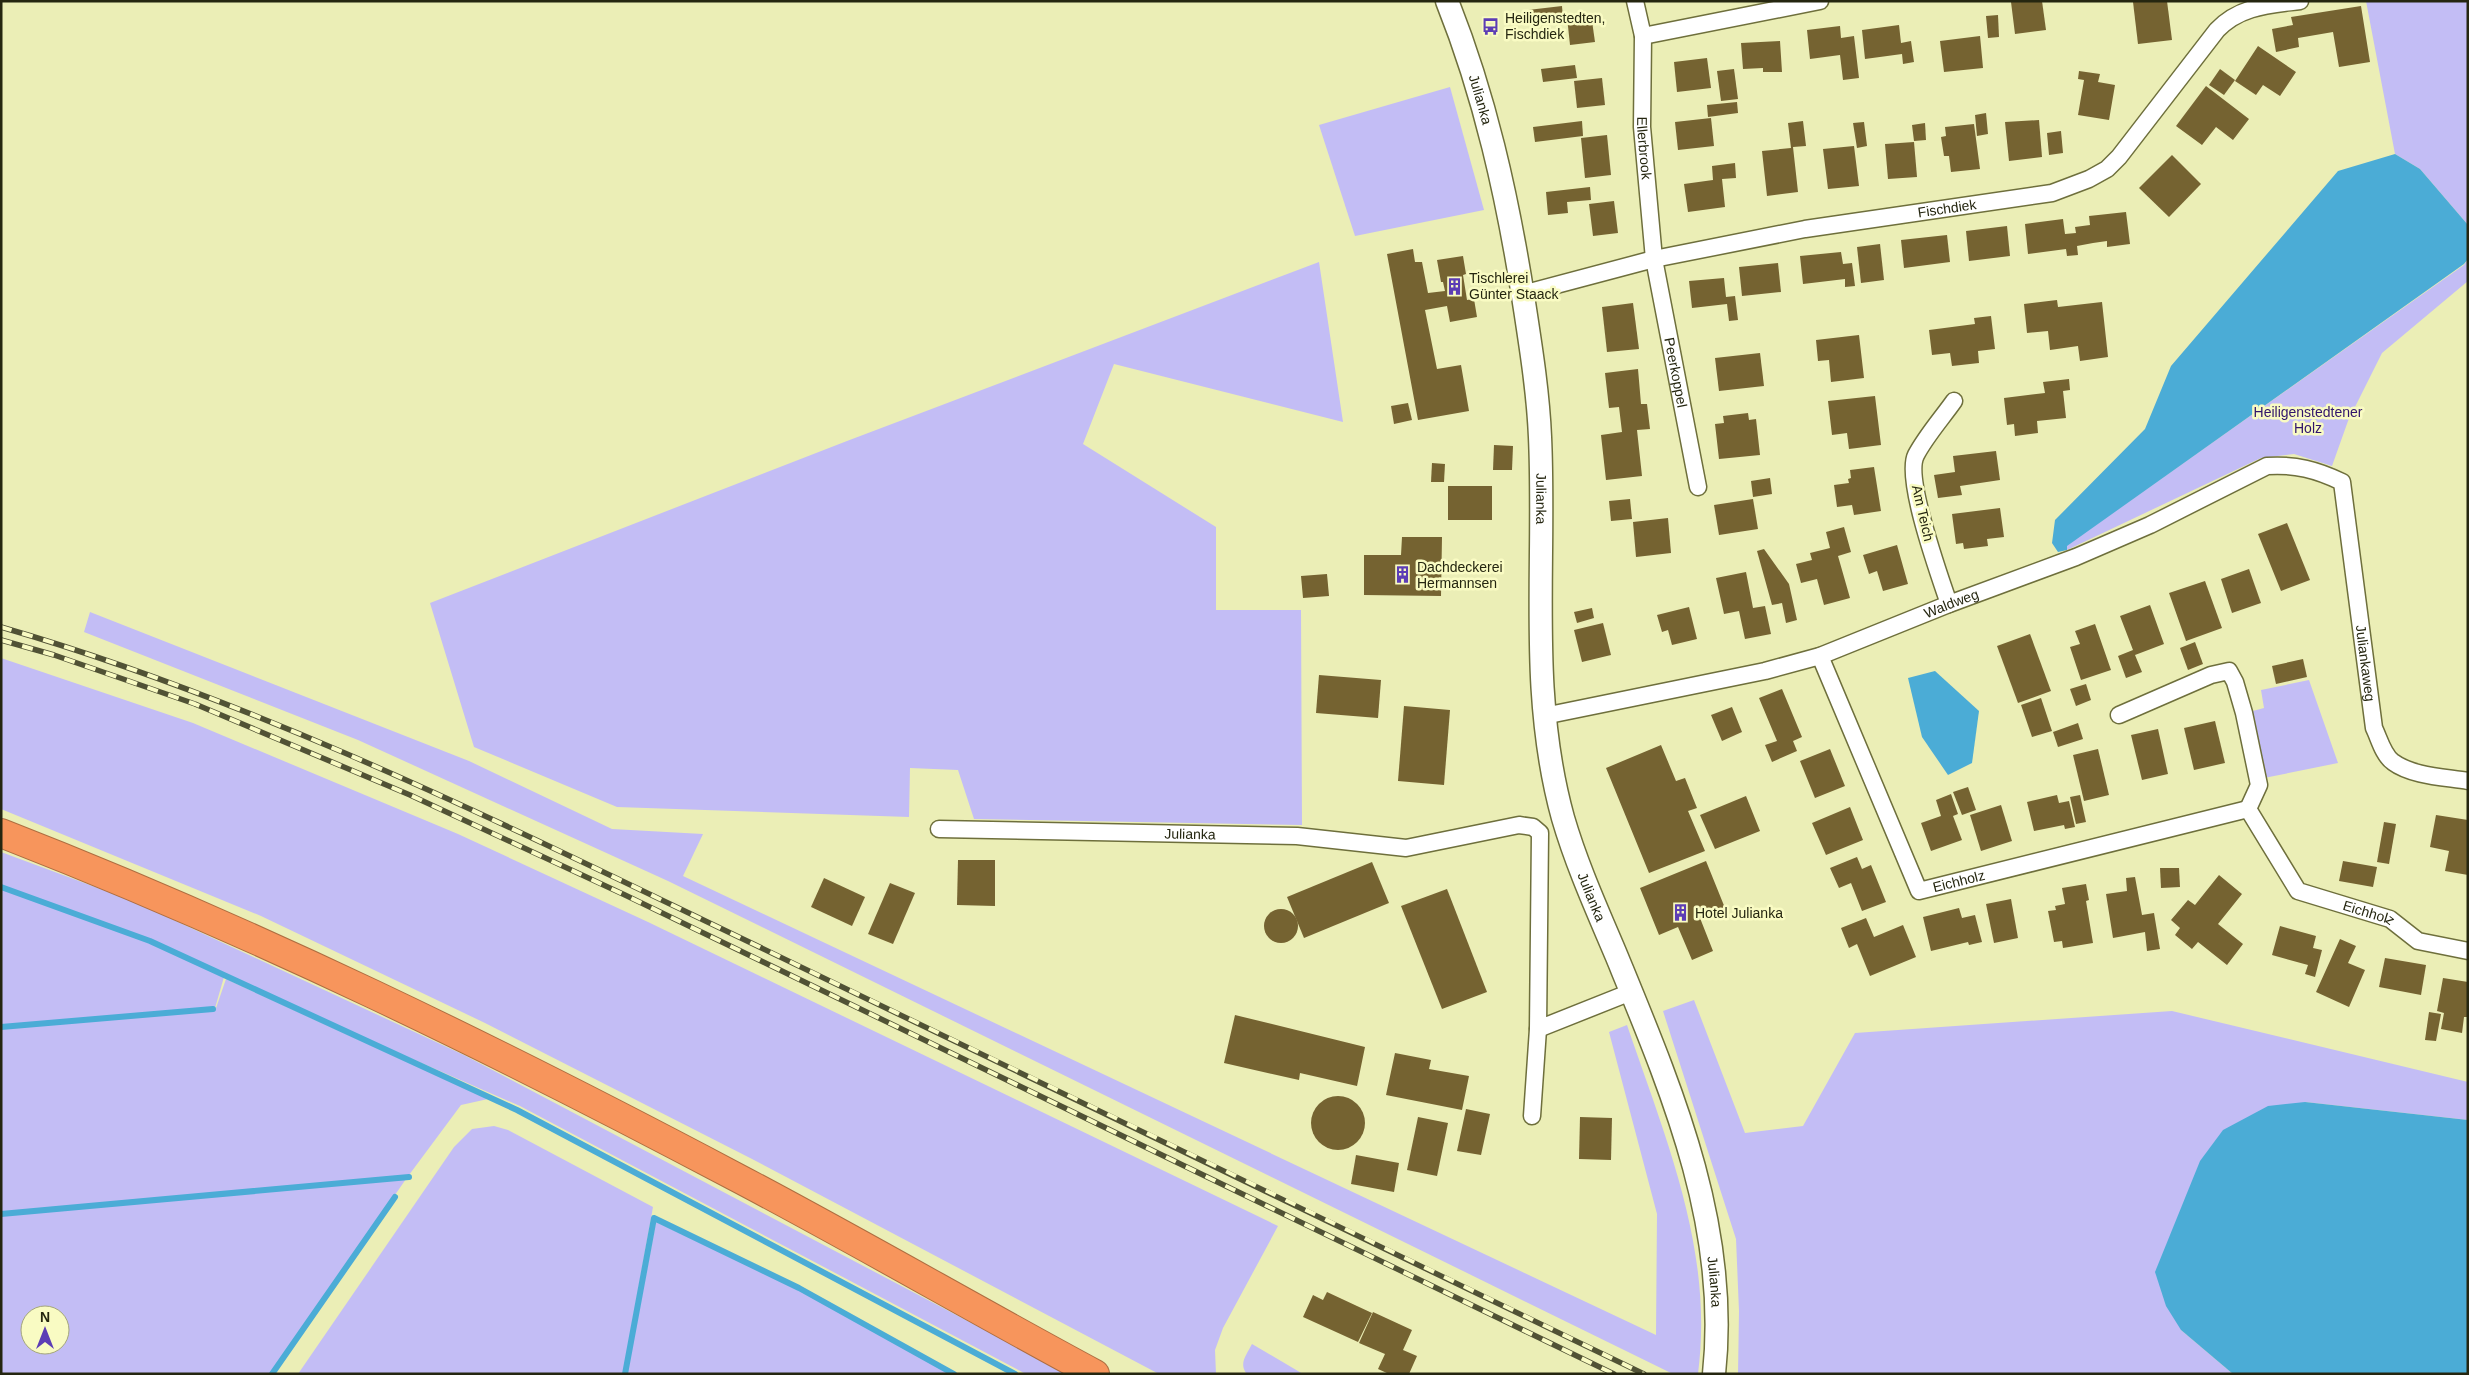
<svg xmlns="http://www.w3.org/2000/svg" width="2469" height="1375" viewBox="0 0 2469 1375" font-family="Helvetica,sans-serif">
	<rect width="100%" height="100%" fill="#ebeeb6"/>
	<!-- green -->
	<g fill="#c3bdf5" fill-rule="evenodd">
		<polygon points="2366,1 2468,1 2468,225 2420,169 2395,154"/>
		<polygon points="1450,87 1484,210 1355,236 1319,125"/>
		<polygon points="2468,259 2468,281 2382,353 2348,421 2332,466 2294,454 2261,458 2067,550 2066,546 2464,265"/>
		<polygon points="1319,262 1343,422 1114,364 1083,444 1216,527 1216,610 1301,610 1302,825 974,819 958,770 910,768 909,817 617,807 474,747 430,603 847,441"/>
		<path d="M90 612 469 761 612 829 703 834 683 876 1656 1335 1657 1214 1609 1032 1627 1025C1666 1140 1714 1250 1698 1374H1673L668 881 358 740 84 632Z"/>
		<polygon points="1,658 193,723 458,834 648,922 1278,1226 1223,1328 1215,1350 1216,1374 1159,1374 754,1160 485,1023 261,916 1,809"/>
		<polygon points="2309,680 2338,763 2264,778 2249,712 2264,708 2261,690"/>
		<polygon points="1,852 133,901 464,1055 1068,1374 1026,1374 520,1106 360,1036 152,940 1,885"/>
		<polygon points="1,888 150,943 224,977 215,1008 1,1026"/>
		<polygon points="226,979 488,1099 461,1105 409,1175 1,1213 1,1029 215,1011"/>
		<polygon points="1694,1000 1745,1133 1803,1126 1855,1033 2172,1011 2468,1082 2468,1120 2305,1102 2181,1330 2233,1374 1738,1374 1739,1311 1736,1239 1663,1011"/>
		<polygon points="494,1126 508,1130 653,1207 623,1374 298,1374 454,1147 472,1129"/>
		<path d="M406 1179 271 1374H1V1216ZM30 1315H60V1345H30Z"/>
		<polygon points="656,1222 798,1289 950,1374 627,1374"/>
		<path d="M1252 1344 1303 1374H1247C1238 1364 1247 1354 1252 1344Z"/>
	</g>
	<!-- water -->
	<g fill="#4bacd6">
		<polygon points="2395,154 2420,169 2468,225 2468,259 2464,264 2067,546 2067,550 2058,552 2052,543 2055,520 2145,429 2171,366 2338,171"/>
		<polygon points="1935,671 1979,711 1972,763 1948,775 1922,737 1908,678"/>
		<polygon points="2305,1102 2468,1120 2468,1374 2233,1374 2181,1330 2166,1306 2155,1272 2200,1161 2223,1130 2268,1106"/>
	</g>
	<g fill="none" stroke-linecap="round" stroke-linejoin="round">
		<!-- stream -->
		<g stroke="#4bacd6" stroke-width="6">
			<polyline points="1,887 150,941 517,1110 1015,1374"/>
			<polyline points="1,1027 213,1009"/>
			<polyline points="1,1214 409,1177"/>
			<polyline points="272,1374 395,1197"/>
			<polyline points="625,1374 654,1218 799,1288 954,1374"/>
		</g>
	</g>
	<!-- building -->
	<g fill="#756331">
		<polygon points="2042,1 2046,30 2015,34 2011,2"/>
		<polygon points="2167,1 2172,40 2138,44 2133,2"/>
		<polygon points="1562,6 1563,19 1529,23 1528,10"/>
		<polygon points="2361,6 2370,62 2339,67 2333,32 2298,38 2299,47 2276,52 2272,29 2293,25 2291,17"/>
		<polygon points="1591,14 1595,42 1570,45 1567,17"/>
		<polygon points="1998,15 1999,37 1988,38 1986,16"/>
		<polygon points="1899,25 1901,43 1911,41 1914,62 1903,64 1902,54 1865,59 1862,30"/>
		<polygon points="1840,26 1841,38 1854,36 1859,78 1843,80 1840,55 1810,59 1807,30"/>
		<polygon points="1980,36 1983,68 1944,72 1940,41"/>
		<polygon points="1780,41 1782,72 1763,72 1763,68 1743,69 1741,43"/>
		<polygon points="2258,46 2296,72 2280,96 2263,85 2256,95 2235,81"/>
		<polygon points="1707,58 1711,88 1677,92 1674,62"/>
		<polygon points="1575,65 1577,78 1543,82 1541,69"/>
		<polygon points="1734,69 1738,99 1721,101 1717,71"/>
		<polygon points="2220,69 2235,80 2224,95 2209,85"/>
		<polygon points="2079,71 2100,74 2098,82 2115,85 2109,120 2078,115 2084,80 2078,79"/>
		<polygon points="1602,78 1605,105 1577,108 1574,81"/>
		<polygon points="2206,86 2249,119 2233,140 2216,127 2202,145 2176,126"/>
		<polygon points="1737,102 1738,113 1708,117 1707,105"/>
		<polygon points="1986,113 1988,134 1977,136 1975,115"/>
		<polygon points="1711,118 1714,146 1678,150 1675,122"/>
		<polygon points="2039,120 2042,157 2009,161 2005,122"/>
		<polygon points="1582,121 1583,136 1535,142 1533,127"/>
		<polygon points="1803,121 1806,146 1793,147 1798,192 1767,196 1762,151 1791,148 1788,123"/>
		<polygon points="1864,122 1867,146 1857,148 1853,123"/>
		<polygon points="1925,123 1926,140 1914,141 1912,125"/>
		<polygon points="1974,124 1980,169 1951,172 1949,156 1944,156 1941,137 1946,136 1945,127"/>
		<polygon points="2061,131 2063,153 2049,155 2047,133"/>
		<polygon points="1607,135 1611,175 1585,178 1581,138"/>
		<polygon points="1914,142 1917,177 1888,179 1885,144"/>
		<polygon points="1854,146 1859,186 1828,189 1823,149"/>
		<polygon points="2172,155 2201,184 2169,217 2139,188"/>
		<polygon points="1735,163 1736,178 1722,179 1725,207 1688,212 1684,184 1713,180 1712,166"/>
		<polygon points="1590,187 1591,200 1567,202 1568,213 1548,215 1546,192"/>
		<polygon points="1614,201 1618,233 1593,236 1589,204"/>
		<polygon points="2126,212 2130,244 2107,247 2107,241 2093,243 2077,246 2078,255 2067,256 2066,249 2028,254 2025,224 2063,219 2065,234 2076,233 2075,227 2090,225 2089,216"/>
		<polygon points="2007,226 2010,256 1969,261 1966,231"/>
		<polygon points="1947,235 1950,262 1904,268 1901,240"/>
		<polygon points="1880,244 1884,280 1861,283 1857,247"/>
		<polygon points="1413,249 1415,262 1422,262 1428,293 1445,291 1443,282 1441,282 1437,260 1463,256 1466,274 1463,275 1467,300 1474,299 1477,317 1450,322 1447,306 1425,310 1437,369 1461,365 1469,411 1418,420 1387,254"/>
		<polygon points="1841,252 1843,264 1852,263 1855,286 1845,287 1845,279 1803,284 1800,256"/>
		<polygon points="1778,263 1781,292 1742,296 1739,267"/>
		<polygon points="1724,278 1726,297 1735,296 1738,320 1729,321 1727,304 1692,308 1689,281"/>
		<polygon points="2057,300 2058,307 2102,302 2108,357 2080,361 2078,346 2050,350 2048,331 2027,333 2024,304"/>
		<polygon points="1633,303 1639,349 1607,352 1602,307"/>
		<polygon points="1991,316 1995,349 1978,351 1979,363 1952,366 1950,353 1932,355 1929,330 1975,324 1974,318"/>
		<polygon points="1859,335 1864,378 1831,382 1829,360 1818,361 1816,340"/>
		<polygon points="1760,353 1764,386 1719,391 1715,358"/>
		<polygon points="1638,369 1641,404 1647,404 1650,429 1637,430 1642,476 1606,480 1601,435 1622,432 1619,407 1609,408 1605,373"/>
		<polygon points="2069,379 2070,390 2063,391 2066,418 2037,421 2038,433 2015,436 2014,424 2007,425 2004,398 2045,393 2043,382"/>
		<polygon points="1875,396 1881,445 1849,449 1847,433 1832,435 1828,401"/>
		<polygon points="1408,403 1412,420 1394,424 1391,406"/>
		<polygon points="1748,413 1749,420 1756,419 1760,455 1719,459 1715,424 1724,423 1723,416"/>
		<polygon points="1494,445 1513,446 1512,470 1493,470"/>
		<polygon points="1996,451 2000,480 1960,486 1962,495 1938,498 1934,475 1955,472 1953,456"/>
		<polygon points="1432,463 1445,464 1444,482 1431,482"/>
		<polygon points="1874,467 1881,511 1854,515 1852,505 1837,507 1834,485 1849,483 1848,479 1851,478 1850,470"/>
		<polygon points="1770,478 1772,494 1753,497 1751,481"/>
		<rect x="1448" y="486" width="44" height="34"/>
		<polygon points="1630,499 1632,519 1611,521 1609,501"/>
		<polygon points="1753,499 1758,529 1719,535 1714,505"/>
		<polygon points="2000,508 2004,537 1987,539 1988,546 1964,549 1963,543 1956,544 1952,514"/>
		<polygon points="1668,518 1671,553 1636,557 1633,522"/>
		<polygon points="2287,523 2310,580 2281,591 2258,534"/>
		<polygon points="1844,527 1851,552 1838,556 1850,598 1824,605 1817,579 1801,583 1796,564 1812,560 1810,553 1830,548 1826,532"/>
		<polygon points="1402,537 1442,537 1441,596 1364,595 1364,555 1401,555"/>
		<polygon points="1897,545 1908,584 1883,591 1877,571 1869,574 1863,555"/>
		<polygon points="1764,549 1789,584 1797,620 1786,623 1782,603 1772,605 1757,551"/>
		<polygon points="2249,569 2261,603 2232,613 2221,579"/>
		<polygon points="1746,572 1753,608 1765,606 1771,634 1745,639 1739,611 1724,614 1716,578"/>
		<polygon points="1327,574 1329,596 1303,598 1301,576"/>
		<polygon points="2205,581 2222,628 2186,641 2169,593"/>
		<polygon points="2150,605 2164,644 2135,655 2142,672 2126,678 2118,656 2133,650 2120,616"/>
		<polygon points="1689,607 1697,639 1672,645 1668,630 1662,632 1657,615"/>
		<polygon points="1592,608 1594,618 1577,623 1574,612"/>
		<polygon points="1603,623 1611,655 1582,662 1574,630"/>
		<polygon points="2095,624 2111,670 2081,680 2070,647 2080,644 2075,631"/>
		<polygon points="2030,634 2051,691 2018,703 1997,646"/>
		<polygon points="2195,642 2203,664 2188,670 2180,648"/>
		<polygon points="2303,659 2307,677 2276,684 2272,666"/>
		<polygon points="1319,675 1381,680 1378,718 1316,713"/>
		<polygon points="2086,684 2091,700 2076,706 2070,689"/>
		<polygon points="1782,689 1802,737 1793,741 1797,751 1772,762 1765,745 1777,741 1759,698"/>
		<polygon points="2041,698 2052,731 2032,737 2021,705"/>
		<polygon points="1404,706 1450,710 1444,785 1398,781"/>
		<polygon points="1732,707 1742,732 1722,741 1711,715"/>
		<polygon points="2215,721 2225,763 2194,770 2184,728"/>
		<polygon points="2078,723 2083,739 2058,747 2053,732"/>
		<polygon points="2158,729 2168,774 2142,780 2131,735"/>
		<polygon points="1661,745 1676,781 1685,778 1697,808 1688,811 1705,851 1649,873 1606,768"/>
		<polygon points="1830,749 1845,786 1815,798 1800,761"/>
		<polygon points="2098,749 2109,795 2084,801 2073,755"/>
		<polygon points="1968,787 1976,810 1962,815 1953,792"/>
		<polygon points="1951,794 1958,814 1953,816 1962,840 1931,851 1921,823 1941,816 1936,800"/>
		<polygon points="2057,795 2059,803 2069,801 2075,827 2065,829 2064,825 2034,831 2027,802"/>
		<polygon points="2080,795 2086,822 2076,824 2070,797"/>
		<polygon points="1746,796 1760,831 1715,849 1700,815"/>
		<polygon points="2001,805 2012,841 1981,851 1970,815"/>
		<polygon points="1850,807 1863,840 1826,855 1812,823"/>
		<polygon points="2436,815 2468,820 2468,875 2445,871 2449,851 2430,847"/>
		<polygon points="2384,822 2396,824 2389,864 2377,862"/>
		<polygon points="1857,857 1862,869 1871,865 1886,902 1862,911 1851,883 1839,888 1830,868"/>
		<polygon points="958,860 995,860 995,906 957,905"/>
		<polygon points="1706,861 1725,908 1700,918 1713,951 1692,960 1678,927 1659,935 1640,888"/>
		<polygon points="2343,861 2377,867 2373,887 2339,881"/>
		<polygon points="1372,862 1389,903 1304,938 1287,897"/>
		<polygon points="2160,868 2179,868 2180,887 2161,888"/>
		<polygon points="2219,875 2242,894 2218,924 2243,944 2227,965 2198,942 2192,949 2175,935 2180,928 2171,920 2188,900 2195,905"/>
		<polygon points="2135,877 2142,915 2154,913 2160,949 2147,951 2145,932 2113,938 2106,894 2127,891 2126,878"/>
		<polygon points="824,878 865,897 852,926 811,907"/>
		<polygon points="890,883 915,893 893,944 868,934"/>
		<polygon points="2086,884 2089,900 2086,901 2093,943 2063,948 2062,941 2054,942 2048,911 2056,910 2055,906 2065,904 2062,888"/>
		<polygon points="1447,889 1487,992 1442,1009 1401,906"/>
		<polygon points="2011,899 2018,938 1994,943 1986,904"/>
		<polygon points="1959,908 1962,918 1975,915 1982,942 1969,945 1968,942 1931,951 1923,917"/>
		<circle cx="1281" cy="926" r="17"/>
		<polygon points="1866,918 1874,937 1903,925 1916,957 1870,976 1857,944 1849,948 1841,928"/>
		<polygon points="2280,926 2316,936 2313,948 2322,950 2315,977 2305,974 2308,965 2272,955"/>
		<polygon points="2340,939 2356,946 2348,963 2365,970 2349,1007 2316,992"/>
		<polygon points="2385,958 2426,965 2421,995 2379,987"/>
		<polygon points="2443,978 2468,982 2468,1017 2464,1017 2462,1033 2441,1029 2444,1013 2437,1011"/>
		<polygon points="2429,1012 2441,1014 2436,1041 2425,1040"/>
		<polygon points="1235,1015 1365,1047 1357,1086 1300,1073 1299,1080 1224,1063"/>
		<polygon points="1395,1053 1431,1060 1429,1069 1469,1076 1462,1110 1386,1095"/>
		<circle cx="1338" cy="1123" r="27"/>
		<polygon points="1466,1109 1490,1114 1481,1155 1457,1151"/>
		<polygon points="1418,1117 1448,1123 1437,1176 1407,1170"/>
		<polygon points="1580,1117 1612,1118 1611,1160 1579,1159"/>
		<polygon points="1356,1155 1399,1163 1394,1192 1351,1184"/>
		<polygon points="1327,1292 1372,1313 1358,1342 1303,1317 1313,1295 1323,1300"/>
		<polygon points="1373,1312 1412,1330 1403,1350 1417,1356 1409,1374 1389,1374 1378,1369 1385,1354 1359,1343"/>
	</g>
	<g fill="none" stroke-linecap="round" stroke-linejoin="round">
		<defs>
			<g id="street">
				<path id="s1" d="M1635 1 1643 36 1642 127 1654 259 1698 487"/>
				<polyline points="1643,36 1820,1"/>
				<path id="s2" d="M1522 294 1654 259 1805 229 2052 193 2089 179 2107 169 2119 157 2217 30C2240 6 2269 5 2300 1"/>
				<path d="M1949 604C1940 577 1904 478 1916 455 1926 436 1942 418 1954 401"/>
				<path id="s3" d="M1820 656 1919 891 2248 809 2298 891 2390 919 2418 941 2468 951"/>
				<polyline points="2119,715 2211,675 2229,671 2235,682 2244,713 2259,785 2248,809"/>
				<path id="s4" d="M1544 716 1765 671 1820 656 1949 604 2076 557 2150 525 2267 466C2295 464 2317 470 2342 482L2374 728C2379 738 2383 755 2393 762 2412 776 2444 777 2468 781"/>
				<path id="s5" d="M939 829 1297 836 1406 848 1519 825 1533 827 1540 833 1538 1029 1631 992"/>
				<polyline points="1532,1116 1538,1029"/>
			</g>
			<g id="secondary">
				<path id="s6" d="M1447 1C1485 96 1507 195 1523 296 1530 342 1538 390 1540 437 1546 566 1528 692 1563 818 1577 866 1598 912 1617 957 1672 1091 1730 1226 1714 1374"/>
			</g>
			<path id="highway" d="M1 833C253 931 496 1050 734 1176 856 1240 974 1309 1095 1374"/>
		</defs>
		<!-- street casing -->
		<use href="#street" stroke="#6e6f3c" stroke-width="19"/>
		<!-- secondary casing -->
		<use href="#secondary" stroke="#6e6f3c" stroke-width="25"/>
		<!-- highway casing -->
		<use href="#highway" stroke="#ae6e41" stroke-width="30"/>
		<!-- street -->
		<use href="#street" stroke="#fff" stroke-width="16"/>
		<!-- secondary -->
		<use href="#secondary" stroke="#fff" stroke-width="22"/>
		<!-- highway -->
		<use href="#highway" stroke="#f7955c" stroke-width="28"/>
		<defs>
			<g id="rail">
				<path d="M1 627C260 702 503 824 745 940 1045 1084 1345 1228 1644 1374"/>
				<polyline points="1,640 54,655 195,704 410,795 625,895 1614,1374"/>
			</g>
		</defs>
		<!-- rail casing -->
		<use href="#rail" stroke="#515235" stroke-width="5.5"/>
		<!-- rail -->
		<use href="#rail" stroke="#f9fbc3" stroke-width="4" stroke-dasharray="11" stroke-linecap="butt"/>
	</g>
	<!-- icons -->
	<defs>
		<symbol id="bus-bare" viewBox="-9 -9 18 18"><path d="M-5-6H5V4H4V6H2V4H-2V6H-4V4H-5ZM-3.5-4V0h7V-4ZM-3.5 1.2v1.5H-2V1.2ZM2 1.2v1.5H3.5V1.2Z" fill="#5c3db5" stroke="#f9fbc3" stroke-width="2.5" paint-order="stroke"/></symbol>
		<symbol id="building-bare" viewBox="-9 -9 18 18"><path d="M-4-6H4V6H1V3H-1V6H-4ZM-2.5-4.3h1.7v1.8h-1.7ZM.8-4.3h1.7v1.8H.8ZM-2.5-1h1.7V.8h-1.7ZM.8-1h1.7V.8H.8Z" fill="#5c3db5" stroke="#f9fbc3" stroke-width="2.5" paint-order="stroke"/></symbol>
	</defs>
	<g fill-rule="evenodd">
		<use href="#bus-bare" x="1478" y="14" width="25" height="25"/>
		<use href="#building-bare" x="1442" y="274" width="25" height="25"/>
		<use href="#building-bare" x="1390" y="562" width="25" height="25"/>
		<use href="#building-bare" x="1668" y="900" width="25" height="25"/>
	</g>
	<g text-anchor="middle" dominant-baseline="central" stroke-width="5" stroke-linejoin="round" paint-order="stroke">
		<!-- poi labels -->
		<g font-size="14" fill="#252610" stroke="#f9fbc3" text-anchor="start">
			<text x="1505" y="18">Heiligenstedten,<tspan x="1505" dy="16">Fischdiek</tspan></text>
			<text x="1469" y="278">Tischlerei<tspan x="1469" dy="16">Günter Staack</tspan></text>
			<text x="1417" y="567">Dachdeckerei<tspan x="1417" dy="16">Hermannsen</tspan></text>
			<text x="1695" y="913">Hotel Julianka</text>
		</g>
		<!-- street labels -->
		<g font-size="14" fill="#252610" stroke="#f9fbc3">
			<text stroke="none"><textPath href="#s6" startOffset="104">Julianka</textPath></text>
			<text stroke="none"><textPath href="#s1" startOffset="148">Ellerbrook</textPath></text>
			<text stroke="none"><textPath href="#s2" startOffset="434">Fischdiek</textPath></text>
			<text stroke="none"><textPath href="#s1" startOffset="375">Peerkoppel</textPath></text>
			<text stroke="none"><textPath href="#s6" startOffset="509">Julianka</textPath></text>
			<text transform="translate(1923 513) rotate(77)">Am Teich</text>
			<text stroke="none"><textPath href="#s4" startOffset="424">Waldweg</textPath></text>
			<text stroke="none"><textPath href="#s4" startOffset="1029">Juliankaweg</textPath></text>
			<text stroke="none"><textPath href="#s5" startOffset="251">Julianka</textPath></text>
			<text stroke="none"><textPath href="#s3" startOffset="296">Eichholz</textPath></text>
			<text stroke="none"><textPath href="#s6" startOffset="914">Julianka</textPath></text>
			<text stroke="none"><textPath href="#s3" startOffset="764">Eichholz</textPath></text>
			<text stroke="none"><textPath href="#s6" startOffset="1320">Julianka</textPath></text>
		</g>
		<!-- park labels -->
		<g font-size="14" fill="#30146b" stroke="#f9fbc3">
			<text x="2308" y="412">Heiligenstedtener<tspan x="2308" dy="16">Holz</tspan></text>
		</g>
	</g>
	<!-- border -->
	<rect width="2469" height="1375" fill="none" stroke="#252610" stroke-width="5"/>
	<!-- north arrow -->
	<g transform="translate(45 1330)"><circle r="24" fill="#f9fbc3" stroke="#a4a67b"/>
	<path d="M0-4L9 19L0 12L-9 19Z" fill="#5c3db5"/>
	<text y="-8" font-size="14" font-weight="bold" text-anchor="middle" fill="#252610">N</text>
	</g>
</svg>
